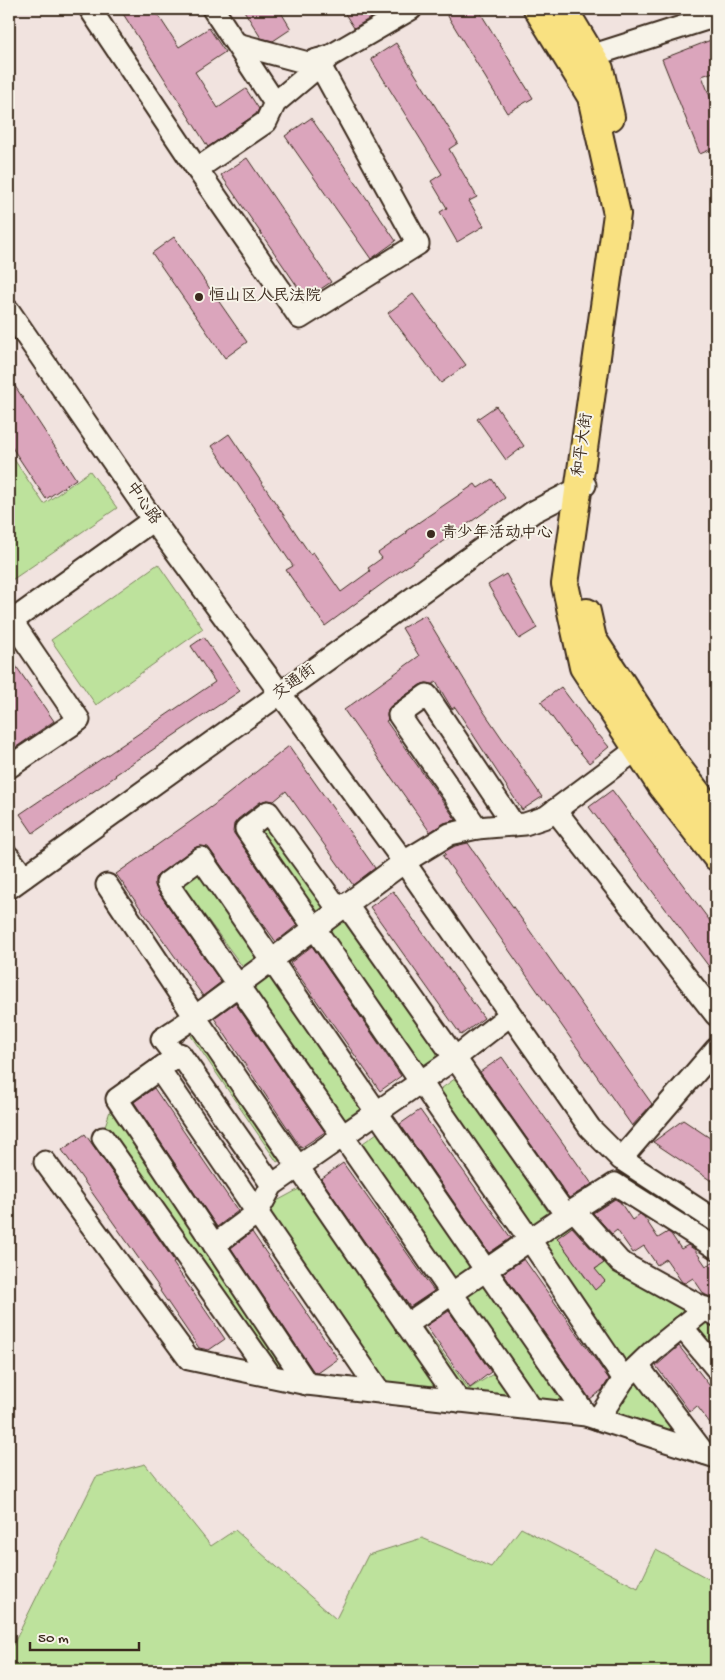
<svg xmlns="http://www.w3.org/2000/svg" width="725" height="1680" viewBox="0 0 725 1680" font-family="'Gochi Hand','LXGW WenKai TC',sans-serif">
	<rect width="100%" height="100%" fill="#f1e3df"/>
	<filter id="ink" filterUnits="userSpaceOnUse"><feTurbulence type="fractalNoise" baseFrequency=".02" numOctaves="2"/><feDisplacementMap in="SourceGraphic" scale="10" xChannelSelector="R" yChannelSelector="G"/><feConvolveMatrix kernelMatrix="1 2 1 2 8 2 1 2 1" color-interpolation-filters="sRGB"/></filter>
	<g filter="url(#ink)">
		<!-- green -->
		<g fill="#bde29c" stroke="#7c865d">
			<polygon points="9,452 44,504 90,471 117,508 9,582"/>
			<polygon points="158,564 203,629 96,705 51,640"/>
			<polygon points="267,823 330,912 316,922 255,832"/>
			<polygon points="199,872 262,958 245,970 182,885"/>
			<polygon points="339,919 346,919 442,1054 420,1068 325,931"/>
			<polygon points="268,969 364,1106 344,1120 247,983"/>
			<polygon points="197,1030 284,1158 277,1162 191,1036"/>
			<polygon points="456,1078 551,1216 530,1230 435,1093"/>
			<polygon points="111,1108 287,1370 273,1373 105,1126"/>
			<polygon points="377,1133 473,1269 452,1284 356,1148"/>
			<polygon points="301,1188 445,1394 383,1385 266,1215 275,1202"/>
			<polygon points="577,1224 557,1238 585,1277 605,1262 688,1311 645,1343 626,1362 539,1242 562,1226"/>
			<polygon points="483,1281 569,1404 536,1402 463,1295"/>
			<polygon points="706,1315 716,1328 716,1352 694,1325"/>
			<polygon points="421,1324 469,1389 498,1371 518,1401 467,1396 419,1327"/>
			<polygon points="635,1376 680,1435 606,1414"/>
			<polygon points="145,1464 211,1546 235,1530 336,1619 368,1555 422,1538 491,1567 521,1528 638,1588 656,1550 716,1583 716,1671 9,1671 9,1653 96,1477"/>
		</g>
		<!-- building -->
		<g fill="#dba5bc" stroke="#3b2a1e">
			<polygon points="120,9 154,9 179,47 209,28 225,52 195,72 218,108 246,89 259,109 256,114 208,147"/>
			<polygon points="243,9 279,9 291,29 273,41 261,38"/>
			<polygon points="342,9 378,9 380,12 354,28"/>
			<polygon points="453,9 478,9 533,98 507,113 446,13"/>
			<polygon points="716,38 716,71 702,76 716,112 716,147 700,154 662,59"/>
			<polygon points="396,43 458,143 449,149 477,197 469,201 484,226 457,242 440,212 447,208 431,181 442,174 371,59"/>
			<polygon points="311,118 396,241 371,259 285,136"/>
			<polygon points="247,158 331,282 306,299 221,175"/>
			<polygon points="174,237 247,342 225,358 152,253"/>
			<polygon points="413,294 466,365 441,383 388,313"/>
			<polygon points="9,377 76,479 46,499 9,443"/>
			<polygon points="496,406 524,446 506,460 477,419"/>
			<polygon points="229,434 310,554 313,552 341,592 370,571 368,568 382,558 378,553 407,533 406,531 475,484 478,488 492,479 505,498 386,581 325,626 286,570 293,566 212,446"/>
			<polygon points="506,574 537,628 519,639 488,585"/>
			<polygon points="425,615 482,709 542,797 522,810 455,707 452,709 436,682 433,684 426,683 420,685 392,705 388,709 387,716 388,720 386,721 456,820 444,823 430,832 344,710 419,656 402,628"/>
			<polygon points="204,637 240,691 115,775 116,776 33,833 20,814 215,682 191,646"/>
			<polygon points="9,656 54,721 9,752"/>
			<polygon points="561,687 598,736 599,735 609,747 589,763 575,746 574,747 541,702"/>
			<polygon points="289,746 375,868 353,885 286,791 274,801 267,800 260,802 238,819 234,824 233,832 297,925 276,942 208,847 200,846 194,848 160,873 155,878 155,885 157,890 221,982 203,996 116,874 214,805"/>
			<polygon points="612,790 716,929 716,976 589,807"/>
			<polygon points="468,843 652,1104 632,1126 443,856 446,854 444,852 455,846"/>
			<polygon points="393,891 484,1018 461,1035 370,907"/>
			<polygon points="312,946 401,1076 380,1091 290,963"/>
			<polygon points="235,1003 325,1132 301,1148 214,1018"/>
			<polygon points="502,1057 592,1184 569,1198 480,1072"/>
			<polygon points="154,1088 238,1211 217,1227 134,1102"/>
			<polygon points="420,1110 511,1238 489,1253 400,1124"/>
			<polygon points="683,1120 716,1142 716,1184 653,1142"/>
			<polygon points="85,1134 175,1262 173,1263 225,1339 209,1350 199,1348 160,1291 161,1290 62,1150"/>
			<polygon points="343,1163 434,1291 410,1307 321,1179"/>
			<polygon points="615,1199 620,1202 632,1220 640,1214 644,1217 658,1238 668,1232 671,1234 681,1249 688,1245 695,1250 706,1266 716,1260 716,1297 714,1299 704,1294 693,1278 685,1283 682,1282 666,1259 657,1265 644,1246 633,1253 617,1230 612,1234 593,1213"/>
			<polygon points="572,1227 604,1263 595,1269 605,1281 595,1290 557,1238"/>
			<polygon points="252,1232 338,1359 318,1373 314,1372 231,1248"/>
			<polygon points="524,1259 609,1379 602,1390 590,1399 503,1273"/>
			<polygon points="449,1311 491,1372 470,1388 426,1326"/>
			<polygon points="679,1346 716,1394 716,1431 697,1406 690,1412 656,1366"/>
		</g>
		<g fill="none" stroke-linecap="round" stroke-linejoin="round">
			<defs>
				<g id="minor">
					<polyline points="90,9 197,169 300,318 418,244 317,60"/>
					<polyline points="213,9 275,103"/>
					<polyline points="237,44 308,63 330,56 411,9"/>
					<polyline points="578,60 716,16"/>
					<polyline points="197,169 266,122 275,103 326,60"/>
					<polyline points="9,311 153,520 404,862 590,1128 621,1159 716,1221"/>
					<polyline points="9,617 79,720 9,767"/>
					<polyline points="12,621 153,520"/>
					<polyline points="555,810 716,1015"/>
					<polyline points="477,828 399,715 427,695 514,825"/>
					<polyline points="9,857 24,877"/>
					<polyline points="107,885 195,1017 162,1039 176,1057"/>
					<polyline points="9,888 533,512 585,485"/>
					<polyline points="346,904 566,1215 406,1325"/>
					<polyline points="339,910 268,812 246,829 530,1240 624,1379"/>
					<polyline points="159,1069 380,1392"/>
					<polyline points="103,1138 271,1376"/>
					<polyline points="621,1159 716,1049"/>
					<polyline points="45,1162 189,1359 307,1384 117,1099 180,1054 272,1185"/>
					<polyline points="574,1210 620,1262 716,1315"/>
					<polyline points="566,1215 615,1184 716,1248"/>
					<polyline points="214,1245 257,1213 272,1185 455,1058 510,1015"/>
					<polyline points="682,1327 716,1368"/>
					<polyline points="638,1366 704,1453"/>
					<polyline points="307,1384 586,1415 716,1457"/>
					<polyline points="459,1401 195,1017 404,862 450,834 477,828 525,824 546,817 637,749"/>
					<polyline points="532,1409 167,883 201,858 586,1415"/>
					<polyline points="598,1419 624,1379 653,1351 706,1308"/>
				</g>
				<g id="major">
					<polyline points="537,9 591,97 617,214 565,584 583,667 661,786 716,857"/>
					<polyline points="564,9 600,69 611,117"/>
					<polyline points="587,612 593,639 670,757 716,817"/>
				</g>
			</defs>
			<!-- minor casing -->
			<use href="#minor" stroke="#3b2a1e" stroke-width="25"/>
			<!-- major casing -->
			<use href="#major" stroke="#3b2a1e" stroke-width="30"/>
			<!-- minor -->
			<use href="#minor" stroke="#f7f3e8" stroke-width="21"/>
			<!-- major -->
			<use href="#major" stroke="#f9e181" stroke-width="26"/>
		</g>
	</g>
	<!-- markers -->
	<g fill="#3b2a1e" stroke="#f7f3e8" stroke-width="2">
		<circle cx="199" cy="297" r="5"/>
		<circle cx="431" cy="534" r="5"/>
	</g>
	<g text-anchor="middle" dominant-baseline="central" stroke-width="4" stroke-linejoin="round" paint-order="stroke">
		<!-- poi labels -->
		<g font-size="16" fill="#3b2a1e" stroke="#f7f3e8" text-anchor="start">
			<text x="209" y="297">恒山区人民法院</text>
			<text x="441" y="534">青少年活动中心</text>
		</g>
		<!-- street labels -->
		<g font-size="16" fill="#3b2a1e" stroke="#f7f3e8">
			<text transform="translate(584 445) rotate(-82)">和平大街</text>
			<text transform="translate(142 504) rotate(55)">中心路</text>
			<text transform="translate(295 683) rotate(-36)">交通街</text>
		</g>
	</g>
	<!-- margin -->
	<rect width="725" height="1680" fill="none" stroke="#f7f3e8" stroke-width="30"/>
	<rect x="15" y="15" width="695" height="1650" fill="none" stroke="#3b2a1e" stroke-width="2" filter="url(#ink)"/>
	<!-- scale -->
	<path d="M30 1642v8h109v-8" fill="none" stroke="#3b2a1e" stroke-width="2.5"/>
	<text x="38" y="1642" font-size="15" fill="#3b2a1e" stroke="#f7f3e8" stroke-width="4" paint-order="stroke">50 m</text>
</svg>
